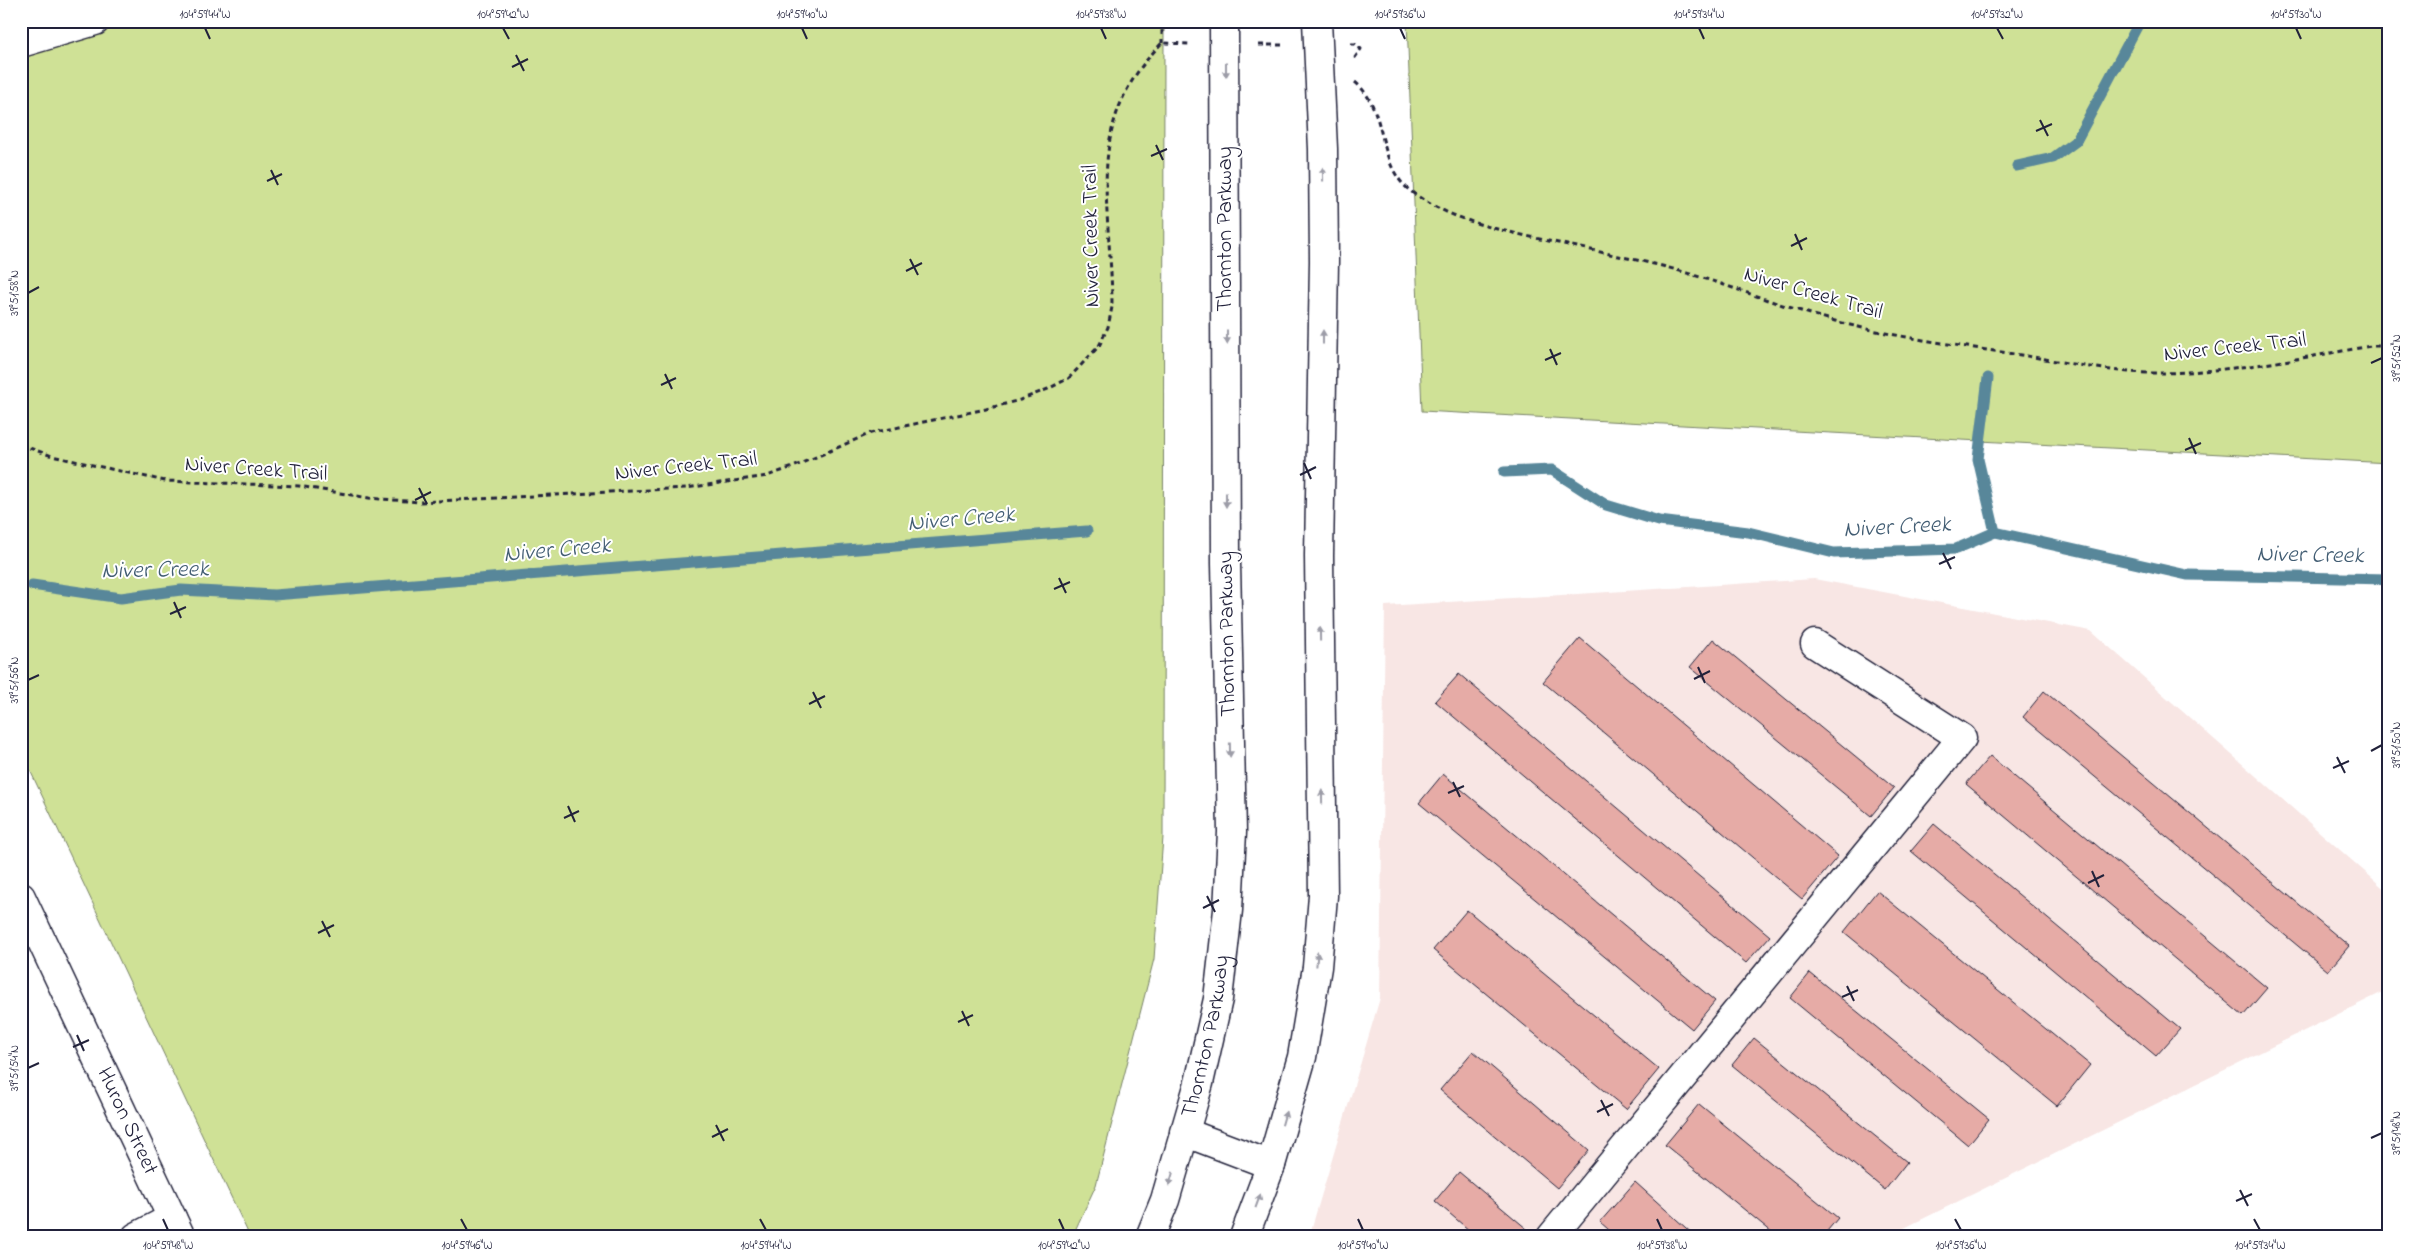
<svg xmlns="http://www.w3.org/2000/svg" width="2410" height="1258" viewBox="0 0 2410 1258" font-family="'Indie Flower',sans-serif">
	<rect width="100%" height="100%" fill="#fff"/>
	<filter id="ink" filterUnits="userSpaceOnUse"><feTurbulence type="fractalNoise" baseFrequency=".02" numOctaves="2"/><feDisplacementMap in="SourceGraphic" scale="10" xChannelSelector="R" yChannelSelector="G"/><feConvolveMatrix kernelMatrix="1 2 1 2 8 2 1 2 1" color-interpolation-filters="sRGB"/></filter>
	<g filter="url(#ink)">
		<!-- built -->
		<polygon fill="#f8e6e4" points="1814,579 2091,631 2389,893 2389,989 1886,1237 1309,1237 1380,998 1385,606"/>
		<!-- grass -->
		<g fill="#cfe196" stroke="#788268">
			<polygon points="21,21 1164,21 1163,837 1154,959 1096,1185 1072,1237 250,1237 21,751"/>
			<polygon points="1407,21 2389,21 2389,463 1422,411"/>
		</g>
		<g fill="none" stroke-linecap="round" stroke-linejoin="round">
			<!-- stream -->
			<g stroke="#58879a" stroke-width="11">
				<polyline points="2017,166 2053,158 2076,141 2140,21"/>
				<polyline points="1988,378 1978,459 1995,532"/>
				<polyline points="1504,472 1552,470 1606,505 1659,521 1748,532 1834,553 1956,549 1995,532 2187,575 2389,579"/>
				<polyline points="32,585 121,598 181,590 274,595 1087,531"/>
			</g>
		</g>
		<!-- building -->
		<g fill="#e6aba6" stroke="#22223b">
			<polygon points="1580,638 1838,856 1802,899 1543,682"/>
			<polygon points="1713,639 1894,788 1871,816 1690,667"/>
			<polygon points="1459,674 1770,936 1746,963 1435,701"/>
			<polygon points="2044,691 2349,946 2328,971 2023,717"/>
			<polygon points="1990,756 2267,988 2243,1016 1966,784"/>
			<polygon points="1443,774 1715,1001 1692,1029 1419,803"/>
			<polygon points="1934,824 2180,1029 2156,1056 1911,851"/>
			<polygon points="1877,891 2090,1065 2057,1106 1844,932"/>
			<polygon points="1467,910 1659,1069 1626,1109 1433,950"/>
			<polygon points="1810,973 1989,1119 1968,1145 1790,998"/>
			<polygon points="1754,1038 1907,1162 1885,1190 1732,1065"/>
			<polygon points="1473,1051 1589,1150 1557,1188 1440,1090"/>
			<polygon points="1699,1104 1838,1218 1822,1237 1778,1237 1665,1145"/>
			<polygon points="1459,1172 1527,1229 1520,1237 1477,1237 1435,1201"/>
			<polygon points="1635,1182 1696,1237 1617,1237 1600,1222"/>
		</g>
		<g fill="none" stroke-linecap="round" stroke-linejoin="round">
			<defs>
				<g id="minor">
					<polyline points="21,43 95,21"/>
					<polyline points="1184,1132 1271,1165"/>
					<polyline points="136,1237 172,1218"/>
					<polyline points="1551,1237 1962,738 1815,644"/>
				</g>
				<g id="major">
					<path id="s1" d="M21 897 181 1237"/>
					<path id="s2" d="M1150 1237 1165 1200 1199 1083 1218 999 1228 910 1232 832 1226 564 1224 21"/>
					<polyline points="1244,1237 1271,1165 1302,1057 1317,967 1323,896 1319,556 1324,261 1323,149 1317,21"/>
				</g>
			</defs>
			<!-- minor casing -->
			<use href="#minor" stroke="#22223b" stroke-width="31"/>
			<!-- major casing -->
			<use href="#major" stroke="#22223b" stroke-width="31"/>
			<!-- path -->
			<g stroke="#22223b" stroke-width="3" stroke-dasharray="5 4" stroke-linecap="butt">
				<polyline points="1162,21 1162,43"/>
				<polyline points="1351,44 1355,44 1361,49 1354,59"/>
				<polyline points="1259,45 1285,45"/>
				<path d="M1355 82C1390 111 1374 165 1413 193 1452 221 1497 229 1544 240 1582 248 1620 256 1658 265 1718 280 1775 305 1835 321 1897 338 1963 346 2027 356 2071 363 2116 374 2160 373 2232 372 2301 358 2371 346H2389"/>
				<path d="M21 445 52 456 165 481 299 486 369 498 419 502 687 488 767 476 793 467 871 433 986 409 1020 400 1048 389 1069 378 1099 346 1108 327 1112 307C1112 206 1081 125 1162 43L1190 44"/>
			</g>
			<!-- minor -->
			<use href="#minor" stroke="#fff" stroke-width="28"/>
			<!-- major -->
			<use href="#major" stroke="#fff" stroke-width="28"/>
		</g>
		<!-- one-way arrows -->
		<defs><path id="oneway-solid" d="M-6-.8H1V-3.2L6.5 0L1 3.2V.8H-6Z" transform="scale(1.25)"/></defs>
		<g fill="#9c9ca7">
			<use href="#oneway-solid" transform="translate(1226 70) rotate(90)"/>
			<use href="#oneway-solid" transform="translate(1323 174) rotate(-91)"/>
			<use href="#oneway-solid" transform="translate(1227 337) rotate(90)"/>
			<use href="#oneway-solid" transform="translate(1323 337) rotate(-90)"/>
			<use href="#oneway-solid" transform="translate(1226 500) rotate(90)"/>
			<use href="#oneway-solid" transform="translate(1320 634) rotate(-91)"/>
			<use href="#oneway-solid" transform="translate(1230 750) rotate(89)"/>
			<use href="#oneway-solid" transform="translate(1322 797) rotate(-91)"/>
			<use href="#oneway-solid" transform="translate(1317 959) rotate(-85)"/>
			<use href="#oneway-solid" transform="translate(1284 1118) rotate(-74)"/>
			<use href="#oneway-solid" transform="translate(1171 1179) rotate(106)"/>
			<use href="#oneway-solid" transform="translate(1258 1201) rotate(-70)"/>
		</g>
	</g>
	<!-- ticks -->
	<path fill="none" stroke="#22223b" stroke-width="2" d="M205 28 210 39M503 28 509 39M802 28 807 39M1101 28 1106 39M1400 28 1405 39M1699 28 1704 39M1997 28 2003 39M2296 28 2301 39M516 55 524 71M512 67 528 59M2040 120 2048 136M2036 131 2052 124M1156 145 1163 160M1151 156 1167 149M271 170 278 185M267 181 282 174M1795 234 1802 250M1791 246 1807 238M910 259 918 275M906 271 922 263M28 293 39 287M1550 349 1557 365M1545 360 1561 353M2371 363 2382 358M665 374 672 389M661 385 676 378M2189 438 2196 454M2185 450 2201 443M1304 463 1311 479M1300 475 1316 467M419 488 427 504M415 500 431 492M1943 553 1951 569M1939 564 1955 557M1059 578 1066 593M1054 589 1070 582M174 602 181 618M170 614 186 607M1698 667 1705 683M1694 679 1710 671M28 680 39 675M813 692 821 708M809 704 825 696M2371 751 2382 745M2337 757 2345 773M2333 768 2349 761M1453 782 1460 797M1448 793 1464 786M568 806 575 822M564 818 579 811M2092 871 2099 887M2088 883 2104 875M1207 896 1215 912M1203 908 1219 900M322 921 330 937M318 933 334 925M1847 986 1854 1001M1842 997 1858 990M962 1011 969 1026M958 1022 973 1015M77 1035 84 1051M73 1047 89 1040M28 1068 39 1063M1601 1100 1609 1116M1597 1112 1613 1104M716 1125 724 1141M712 1137 728 1129M2371 1138 2382 1133M2240 1190 2248 1206M2236 1201 2252 1194M163 1219 168 1230M461 1219 467 1230M760 1219 766 1230M1059 1219 1064 1230M1358 1219 1363 1230M1657 1219 1662 1230M1955 1219 1961 1230M2254 1219 2260 1230"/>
	<g text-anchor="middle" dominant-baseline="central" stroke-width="4" stroke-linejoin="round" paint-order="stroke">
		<!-- street labels -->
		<g font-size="22" fill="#22223b" stroke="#fff">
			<text transform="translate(1226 229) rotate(-90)">Thornton Parkway</text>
			<text transform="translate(1092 236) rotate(-91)">Niver Creek Trail</text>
			<text transform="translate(1813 294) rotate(16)">Niver Creek Trail</text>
			<text transform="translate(2235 348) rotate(-6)">Niver Creek Trail</text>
			<text transform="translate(686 467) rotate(-6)">Niver Creek Trail</text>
			<text transform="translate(256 470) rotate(4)">Niver Creek Trail</text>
			<text transform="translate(1228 634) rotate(-91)">Thornton Parkway</text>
			<text stroke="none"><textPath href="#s2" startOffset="209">Thornton Parkway</textPath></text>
			<text stroke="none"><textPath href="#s1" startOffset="248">Huron Street</textPath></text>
		</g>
		<!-- water labels -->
		<g font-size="24" font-style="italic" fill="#425d73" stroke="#fff">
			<text transform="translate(961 520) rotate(-5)">Niver Creek</text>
			<text transform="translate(1897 528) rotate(-3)">Niver Creek</text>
			<text transform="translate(557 551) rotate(-5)">Niver Creek</text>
			<text transform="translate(2310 556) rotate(1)">Niver Creek</text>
			<text transform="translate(155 571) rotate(-1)">Niver Creek</text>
		</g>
	</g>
	<!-- margin -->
	<rect width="2410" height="1258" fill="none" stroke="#fff" stroke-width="55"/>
	<rect x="28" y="28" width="2354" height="1202" fill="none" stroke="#22223b" stroke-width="2"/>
	<g font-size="12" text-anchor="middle" fill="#22223b">
		<text x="205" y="18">104°59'44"W</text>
		<text x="503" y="18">104°59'42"W</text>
		<text x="802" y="18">104°59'40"W</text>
		<text x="1101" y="18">104°59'38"W</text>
		<text x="1400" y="18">104°59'36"W</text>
		<text x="1699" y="18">104°59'34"W</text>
		<text x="1997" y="18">104°59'32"W</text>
		<text x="2296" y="18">104°59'30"W</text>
		<text transform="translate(14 293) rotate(-90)" y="4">39°51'58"N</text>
		<text transform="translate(2396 358) rotate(-90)" y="4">39°51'52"N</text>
		<text transform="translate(14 680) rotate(-90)" y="4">39°51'56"N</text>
		<text transform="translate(2396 745) rotate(-90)" y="4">39°51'50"N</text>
		<text transform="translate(14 1068) rotate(-90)" y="4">39°51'54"N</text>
		<text transform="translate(2396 1133) rotate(-90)" y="4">39°51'48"N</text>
		<text x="168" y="1249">104°59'48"W</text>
		<text x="467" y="1249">104°59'46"W</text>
		<text x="766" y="1249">104°59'44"W</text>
		<text x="1064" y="1249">104°59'42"W</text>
		<text x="1363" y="1249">104°59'40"W</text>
		<text x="1662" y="1249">104°59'38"W</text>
		<text x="1961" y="1249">104°59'36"W</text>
		<text x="2260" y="1249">104°59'34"W</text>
	</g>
</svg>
